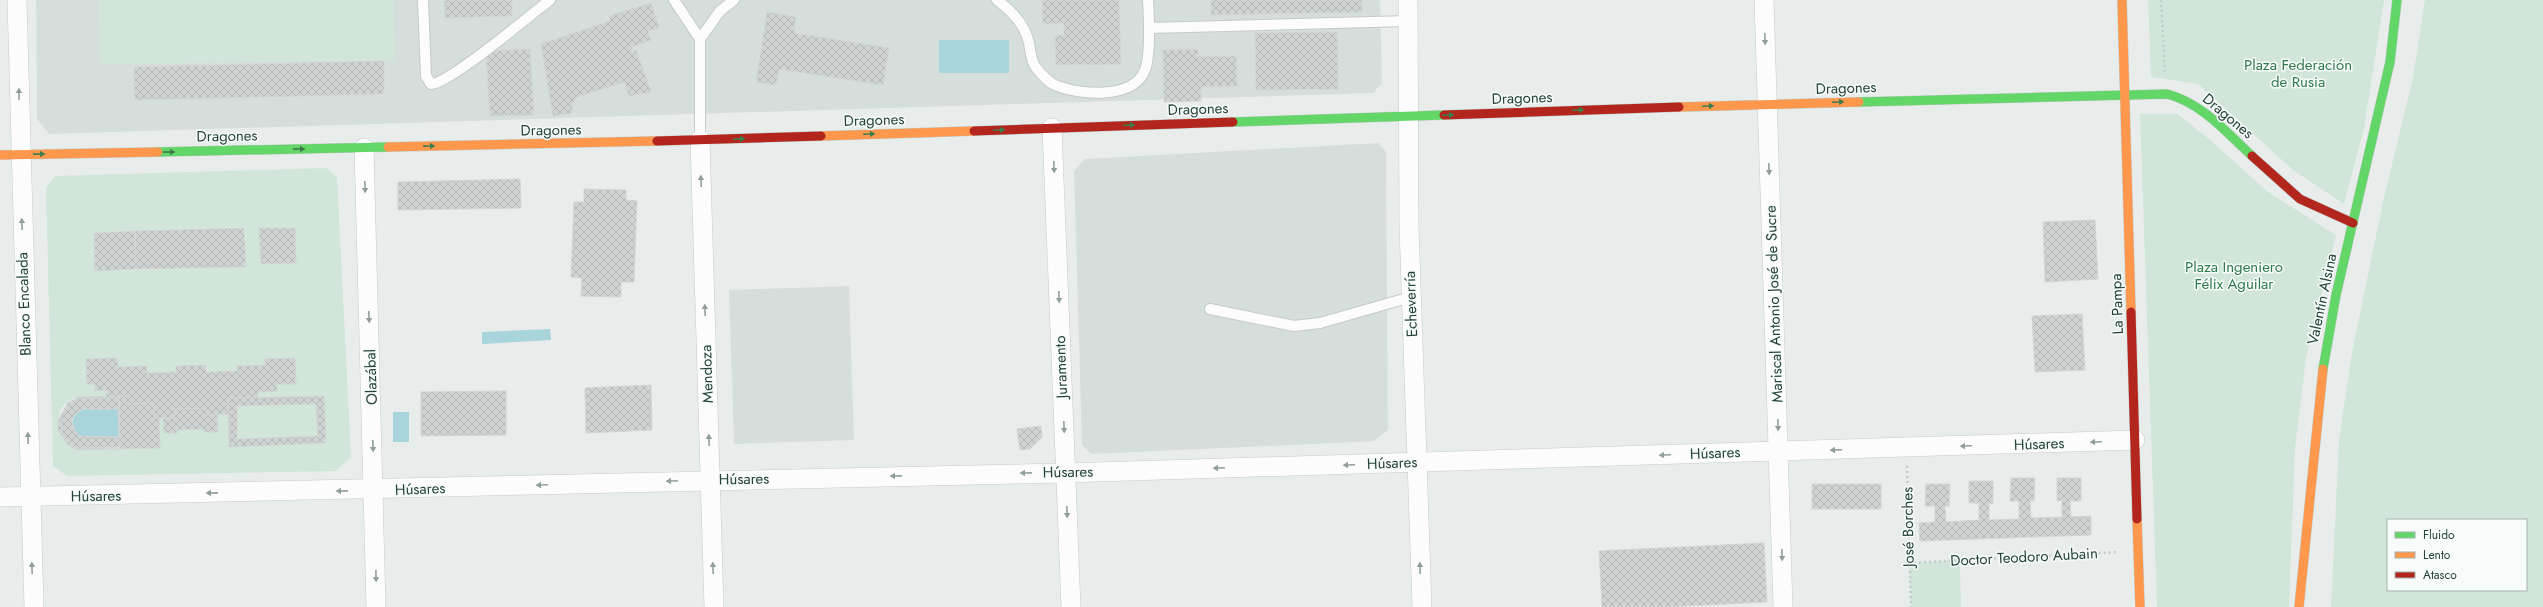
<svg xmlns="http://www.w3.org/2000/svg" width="2543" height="607" viewBox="0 0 2543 607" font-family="Jost,sans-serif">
	<defs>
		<pattern id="building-cross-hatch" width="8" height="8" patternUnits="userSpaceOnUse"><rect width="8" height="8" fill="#cfd4d2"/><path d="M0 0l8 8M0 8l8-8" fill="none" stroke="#b2b7b5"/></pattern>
	</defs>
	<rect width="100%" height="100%" fill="#e8edeb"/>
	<!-- built -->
	<g fill="#d6dedb">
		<polygon points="36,0 1380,0 1382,83 1373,93 49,134 37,119"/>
		<polygon points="1378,143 1386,152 1388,430 1374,441 1378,441 1091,454 1082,445 1074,171 1085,159"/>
		<polygon points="849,286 854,440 734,444 729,290"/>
	</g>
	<!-- green -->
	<g fill="#d1e6d8" fill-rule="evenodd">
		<polygon points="98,0 393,0 395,60 101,64"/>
		<polygon points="2148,0 2384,0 2364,129 2344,204 2293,170 2198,84 2151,77"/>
		<path d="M2425 0H2543V607H2331L2339 440 2352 352 2383 202 2413 77ZM2388 520H2526V590H2388Z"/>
		<polygon points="2140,114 2178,114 2209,139 2268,192 2336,235 2306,358 2295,448 2289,607 2157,607"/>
		<path d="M326 168 337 177 351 457 336 471 67 476 53 466 46 188 55 176ZM245 227 246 267 95 271 94 232ZM260 228H295L296 263 261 264ZM117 358 118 367 147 366V373L176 372V366C210 373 232 373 265 365V359L295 358 296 383 277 384 276 391 258 392V397L324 396 326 443 229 447 228 414 217 415 218 432H204V429L177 430V433H164L163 419 159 418 160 448 78 450C54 439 49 404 79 397 87 395 98 397 106 397V390H95V384H87L86 360Z"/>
		<polygon points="316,404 318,436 237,439 237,406"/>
		<polygon points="1960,560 1961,607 1911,607 1909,563"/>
	</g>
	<!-- water -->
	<g fill="#a9d4db">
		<rect x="939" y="40" width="70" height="33"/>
		<polygon points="550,329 551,340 482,344 482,332"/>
		<path d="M83 409H118L119 437 79 436C70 425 70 416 83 409Z"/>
		<rect x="393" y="412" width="16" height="30"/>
	</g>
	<!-- building -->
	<g fill="url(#building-cross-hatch)" stroke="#d1d6d4" fill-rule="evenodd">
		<polygon points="444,0 512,0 512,16 445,18"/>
		<polygon points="1042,0 1119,0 1121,64 1056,65 1055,36 1064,35 1064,23 1043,24"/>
		<polygon points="1211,0 1362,0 1362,12 1211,15"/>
		<polygon points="651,3 659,28 648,31 651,40 631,47 632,52 636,50 651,92 629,96 624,82 577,97 572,105 572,113 553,116 541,44 610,21 609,16"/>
		<polygon points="767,12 796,17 794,33 889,48 883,85 779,69 776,85 756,82"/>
		<polygon points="1337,32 1338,89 1256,90 1255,33"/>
		<polygon points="530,49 534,115 490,116 486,51"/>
		<polygon points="1198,49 1198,57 1236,56 1237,86 1201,87 1201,101 1164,102 1163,50"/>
		<polygon points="384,61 384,94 135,100 134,67"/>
		<polygon points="520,179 521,208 398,210 398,182"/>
		<polygon points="584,189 626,190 626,200 637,201 634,282 621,282 621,297 581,296 582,278 571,277 574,202 584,202"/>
		<polygon points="2095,220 2098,279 2045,282 2043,222"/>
		<polygon points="244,228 246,267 136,269 135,231"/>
		<polygon points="259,228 295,228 296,263 261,264"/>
		<polygon points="135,231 136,269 95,271 94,233"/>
		<polygon points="2082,314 2085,370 2035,372 2032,316"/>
		<polygon points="117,358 118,367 147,366 147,373 176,372 176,366 206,365 206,372 237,371 237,366 265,365 265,359 295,358 296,384 277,384 277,391 258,392 258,397 228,398 228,414 207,415 206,408 174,409 175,418 154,418 154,403 125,404 125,396 106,397 106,390 95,391 95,384 87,384 86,359"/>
		<polygon points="651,385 652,430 586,433 585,388"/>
		<polygon points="506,391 506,435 421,436 421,392"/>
		<polygon points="119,396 125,396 125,404 154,403 154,418 159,418 160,448 120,449"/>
		<polygon points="119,396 119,398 79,399 64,412 60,420 63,436 69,444 78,448 120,449 78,450 68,445 58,430 58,420 68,403 79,397"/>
		<path d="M324 396 326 443 229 447 228 398ZM316 404 318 436 237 439V406Z"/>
		<path d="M119 398 120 447 78 448 69 444 63 436 60 420 64 412 74 402 79 399ZM83 409H118L119 437 79 436 73 428 72 419 75 414Z"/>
		<polygon points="206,408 207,415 217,415 218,432 204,432 204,429 177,430 177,433 164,433 163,419 175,418 174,409"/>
		<polygon points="1041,426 1042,437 1030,449 1020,450 1017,429"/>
		<polygon points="2011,478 2035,478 2034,501 2030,501 2031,518 2062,517 2062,500 2057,501 2057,478 2081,478 2081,501 2070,501 2071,517 2091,516 2091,535 1920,541 1919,523 1935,522 1935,506 1925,506 1926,484 1950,484 1949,506 1945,506 1946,522 1979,520 1979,503 1969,503 1969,481 1993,481 1993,504 1989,503 1989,520 2019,519 2019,501 2010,501"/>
		<rect x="1812" y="484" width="69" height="25"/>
		<polygon points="1764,543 1767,602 1666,607 1602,607 1599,551"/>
	</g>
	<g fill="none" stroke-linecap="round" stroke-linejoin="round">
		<defs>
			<g id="lane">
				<path d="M423 0 426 76 431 84C449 84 530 15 550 0"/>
				<polyline points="674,0 700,39 700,140"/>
				<path d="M997 0C1012 11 1025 24 1029 43 1030 49 1031 60 1035 66 1039 72 1048 82 1055 85 1079 95 1133 100 1145 70 1151 54 1149 17 1148 0"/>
				<polyline points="1149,28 1408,21"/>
				<polyline points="700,39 720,11 734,0"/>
				<polyline points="1210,309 1294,326 1320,323 1411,297"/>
			</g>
			<g id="street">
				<polyline points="17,0 34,607"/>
				<polyline points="1408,0 1409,227 1422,607"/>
				<polyline points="1764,0 1783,607"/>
				<polyline points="1052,128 1071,607"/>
				<polyline points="700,140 714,607"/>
				<polyline points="364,148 376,607"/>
				<polyline points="0,497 1065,473 2135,440"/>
			</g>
			<g id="fast">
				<path d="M1859 102 2167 94C2202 103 2226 132 2252 156"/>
				<polyline points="1233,122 1444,115"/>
				<polyline points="158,152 388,147"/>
				<polyline points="2323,369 2336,295 2390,62 2397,0"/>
			</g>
			<g id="slow">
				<polyline points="2122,0 2131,312"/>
				<polyline points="1679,107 1859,102"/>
				<polyline points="821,136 974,131"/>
				<polyline points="388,147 657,141"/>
				<polyline points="0,155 158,152"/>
				<polyline points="2137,519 2140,607"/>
				<polyline points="2299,607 2323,369"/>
			</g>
			<g id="jam">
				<polyline points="1444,115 1679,107"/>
				<polyline points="974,131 1233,122"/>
				<polyline points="657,141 821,136"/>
				<polyline points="2252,156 2300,199 2353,223"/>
				<polyline points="2131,312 2137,519"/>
			</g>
		</defs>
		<!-- lane casing -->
		<use href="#lane" stroke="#c5cac8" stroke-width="12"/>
		<!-- street casing -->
		<use href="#street" stroke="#c5cac8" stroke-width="20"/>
		<!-- fast casing -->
		<use href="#fast" stroke="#c3cbc8" stroke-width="10"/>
		<!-- slow casing -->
		<use href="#slow" stroke="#c3cbc8" stroke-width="10"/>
		<!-- jam casing -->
		<use href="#jam" stroke="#c3cbc8" stroke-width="10"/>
		<!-- path -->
		<g stroke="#c3ccca" stroke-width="2.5" stroke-dasharray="2 3" stroke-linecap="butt">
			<polyline points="2161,0 2165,75"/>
			<polyline points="1907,466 1911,607"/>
			<polyline points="1909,563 2118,552"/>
		</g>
		<!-- lane -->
		<use href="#lane" stroke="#fcfcfc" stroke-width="10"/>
		<!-- street -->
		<use href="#street" stroke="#fcfcfc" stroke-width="19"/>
		<!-- fast -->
		<use href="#fast" stroke="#63d668" stroke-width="9"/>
		<!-- slow -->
		<use href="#slow" stroke="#ff974d" stroke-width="9"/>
		<!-- jam -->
		<use href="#jam" stroke="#b3261e" stroke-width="9"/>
	</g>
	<!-- one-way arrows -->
	<defs><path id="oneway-solid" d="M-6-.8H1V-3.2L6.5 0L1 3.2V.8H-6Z"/></defs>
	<g fill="#909f9b">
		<use href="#oneway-solid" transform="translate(1765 39) rotate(88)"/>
		<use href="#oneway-solid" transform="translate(19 94) rotate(-91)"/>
		<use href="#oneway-solid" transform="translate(1054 167) rotate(88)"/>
		<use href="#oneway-solid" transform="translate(1769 169) rotate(88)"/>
		<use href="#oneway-solid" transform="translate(701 181) rotate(-92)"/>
		<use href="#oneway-solid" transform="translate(365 187) rotate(88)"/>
		<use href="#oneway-solid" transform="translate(22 224) rotate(-92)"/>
		<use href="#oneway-solid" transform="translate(1059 297) rotate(88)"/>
		<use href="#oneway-solid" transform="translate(705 310) rotate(-92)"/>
		<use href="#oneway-solid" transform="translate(369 317) rotate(88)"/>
		<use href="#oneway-solid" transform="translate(1778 425) rotate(88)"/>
		<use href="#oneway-solid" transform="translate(1064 427) rotate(88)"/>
		<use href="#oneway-solid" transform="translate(28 438) rotate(-92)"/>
		<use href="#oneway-solid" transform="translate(709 440) rotate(-92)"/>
		<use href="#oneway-solid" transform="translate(2096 442) rotate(178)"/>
		<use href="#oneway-solid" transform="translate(373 446) rotate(88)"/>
		<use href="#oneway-solid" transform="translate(1966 446) rotate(178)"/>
		<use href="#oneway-solid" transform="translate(1836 450) rotate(178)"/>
		<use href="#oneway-solid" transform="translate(1665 455) rotate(178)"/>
		<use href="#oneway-solid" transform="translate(1349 465) rotate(178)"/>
		<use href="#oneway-solid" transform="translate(1219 468) rotate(178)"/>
		<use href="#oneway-solid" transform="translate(1026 473) rotate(179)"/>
		<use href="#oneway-solid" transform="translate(896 476) rotate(179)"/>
		<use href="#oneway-solid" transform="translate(672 481) rotate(178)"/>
		<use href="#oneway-solid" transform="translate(542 485) rotate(178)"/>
		<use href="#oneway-solid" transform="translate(342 491) rotate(179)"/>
		<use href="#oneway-solid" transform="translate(212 493) rotate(179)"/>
		<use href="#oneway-solid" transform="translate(1067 512) rotate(88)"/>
		<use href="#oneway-solid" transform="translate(1782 555) rotate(88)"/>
		<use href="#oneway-solid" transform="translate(32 568) rotate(-92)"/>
		<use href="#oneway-solid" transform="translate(713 568) rotate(-92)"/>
		<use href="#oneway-solid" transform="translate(1420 568) rotate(-92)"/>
		<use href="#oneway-solid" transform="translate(376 576) rotate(89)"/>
	</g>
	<g fill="#3d7d4c">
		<use href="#oneway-solid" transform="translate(1838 102) rotate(-2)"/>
		<use href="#oneway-solid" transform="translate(1708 106) rotate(-2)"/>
		<use href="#oneway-solid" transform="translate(1578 110) rotate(-2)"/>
		<use href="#oneway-solid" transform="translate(1448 115) rotate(-2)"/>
		<use href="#oneway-solid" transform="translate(1129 125) rotate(-2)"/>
		<use href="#oneway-solid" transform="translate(999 130) rotate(-2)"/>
		<use href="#oneway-solid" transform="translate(869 134) rotate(-2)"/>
		<use href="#oneway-solid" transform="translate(739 139) rotate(-2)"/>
		<use href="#oneway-solid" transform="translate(429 146) rotate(-1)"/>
		<use href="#oneway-solid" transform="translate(299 149) rotate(-1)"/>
		<use href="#oneway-solid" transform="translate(169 152) rotate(-1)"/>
		<use href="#oneway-solid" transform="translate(39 154) rotate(-1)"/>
	</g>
	<g text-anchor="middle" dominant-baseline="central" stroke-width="3" stroke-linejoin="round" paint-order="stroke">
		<!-- park labels -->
		<g font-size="15" fill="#2d7a4b" stroke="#f7fbf9">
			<text x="2298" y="65">Plaza Federación<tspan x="2298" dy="17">de Rusia</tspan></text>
			<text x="2234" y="267">Plaza Ingeniero<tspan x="2234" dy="17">Félix Aguilar</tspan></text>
		</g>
		<!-- street labels -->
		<g font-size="15" fill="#24423a" stroke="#f7fbf9">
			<text transform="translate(1846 88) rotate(-2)">Dragones</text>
			<text transform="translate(1522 98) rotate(-2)">Dragones</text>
			<text transform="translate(1198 109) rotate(-2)">Dragones</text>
			<text transform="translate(2228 116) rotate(40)">Dragones</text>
			<text transform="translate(874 120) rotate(-2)">Dragones</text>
			<text transform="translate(551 130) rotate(-1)">Dragones</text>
			<text transform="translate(227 136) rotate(-1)">Dragones</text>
			<text transform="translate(2322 299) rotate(-78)">Valentín Alsina</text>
			<text transform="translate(24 304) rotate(-92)">Blanco Encalada</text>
			<text transform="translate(1411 304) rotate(-92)">Echeverría</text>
			<text transform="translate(1774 304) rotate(-92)">Mariscal Antonio José de Sucre</text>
			<text transform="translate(2117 304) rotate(-92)">La Pampa</text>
			<text transform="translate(1061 367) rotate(-92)">Juramento</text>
			<text transform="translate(707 374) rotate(-92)">Mendoza</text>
			<text transform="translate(371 377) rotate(-92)">Olazábal</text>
			<text transform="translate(2039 444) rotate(-2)">Húsares</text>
			<text transform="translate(1715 453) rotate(-2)">Húsares</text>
			<text transform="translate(1392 463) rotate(-2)">Húsares</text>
			<text transform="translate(1068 472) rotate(-1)">Húsares</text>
			<text transform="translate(744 479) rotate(-1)">Húsares</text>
			<text transform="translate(420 489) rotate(-2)">Húsares</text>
			<text transform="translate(96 496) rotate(-1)">Húsares</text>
			<text transform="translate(1908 527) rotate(-91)">José Borches</text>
			<text transform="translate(2024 557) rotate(-3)">Doctor Teodoro Aubain</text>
		</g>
	</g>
	<!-- legend -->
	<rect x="2387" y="519" width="140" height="72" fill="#f7fbf9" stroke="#a3b1ad"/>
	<rect x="2395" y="532" width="20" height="6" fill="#63d668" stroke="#a3b1ad"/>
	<text x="2423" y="539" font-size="12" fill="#24423a">Fluido</text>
	<rect x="2395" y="552" width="20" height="6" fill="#ff974d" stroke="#a3b1ad"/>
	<text x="2423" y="559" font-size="12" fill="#24423a">Lento</text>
	<rect x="2395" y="572" width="20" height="6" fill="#b3261e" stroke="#a3b1ad"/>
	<text x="2423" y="579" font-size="12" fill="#24423a">Atasco</text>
</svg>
